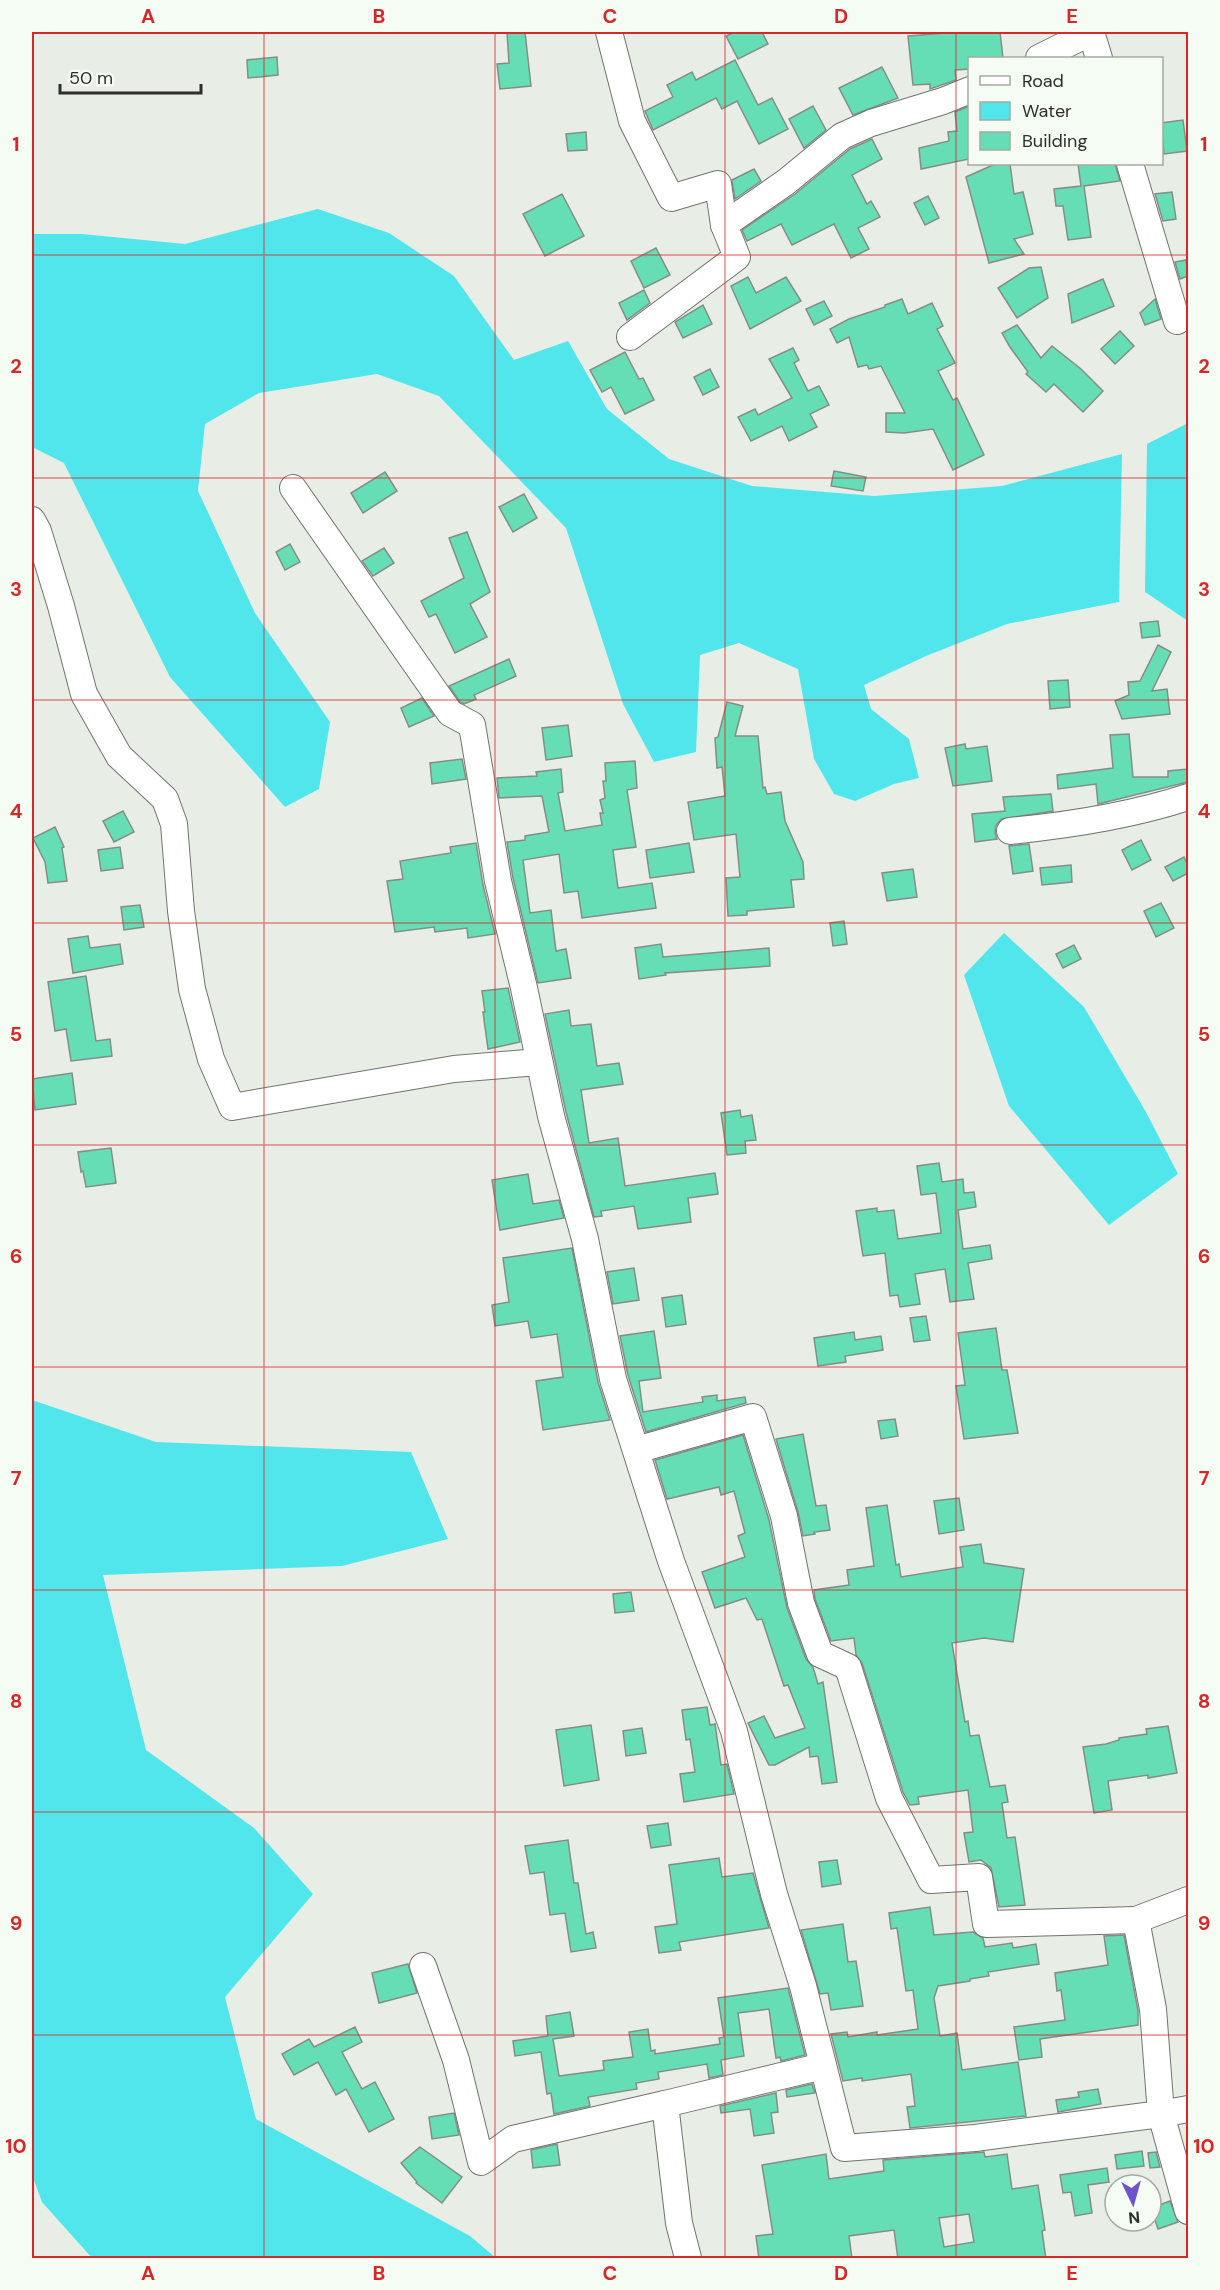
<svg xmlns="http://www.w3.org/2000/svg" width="1220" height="2290" viewBox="0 0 1220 2290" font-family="'DM Sans',sans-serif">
	<rect width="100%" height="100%" fill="#e8eee6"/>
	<!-- water -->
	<g fill="#51e6eb">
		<polygon points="318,209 389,233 454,276 514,360 568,341 607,409 669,459 752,486 874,496 1002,486 1122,454 1119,602 1007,624 926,656 864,685 871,709 909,739 919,778 894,784 855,801 834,794 814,759 798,669 739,643 700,655 696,752 654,762 623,704 566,528 439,396 377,374 259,393 205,424 198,491 255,613 330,722 319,789 285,807 170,677 64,463 32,447 32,234 82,234 185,244"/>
		<polygon points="1188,423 1188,621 1145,592 1147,444"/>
		<polygon points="1004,933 1084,1007 1146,1112 1178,1174 1109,1225 1009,1106 964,975"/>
		<polygon points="32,1400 156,1442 411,1452 448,1539 342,1566 103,1575 146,1750 254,1828 313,1894 225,1997 256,2119 470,2236 496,2258 92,2258 42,2202 32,2175"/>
	</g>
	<!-- building -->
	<g fill="#66deb5" stroke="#838e89" stroke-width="1.5" fill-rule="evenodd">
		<polygon points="507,32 525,32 531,86 500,89 497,64 509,63"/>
		<polygon points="735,32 762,32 768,44 738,59 726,36"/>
		<polygon points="958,32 1000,32 1003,58 969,58 969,69 955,70 956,80 930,89 930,84 913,85 908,36"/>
		<polygon points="277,57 278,75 248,78 247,60"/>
		<polygon points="735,60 758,105 772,98 788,129 759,144 737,101 722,109 716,98 653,130 645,111 673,97 667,85 692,72 696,80"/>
		<polygon points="882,67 898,98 853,115 839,88"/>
		<polygon points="813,106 826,130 804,148 789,119"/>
		<polygon points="969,106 969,159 921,169 919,148 949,141 948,132 957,131 955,112"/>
		<polygon points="1183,120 1187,151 1164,154 1161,123"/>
		<polygon points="586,132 587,150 568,151 566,134"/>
		<polygon points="872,139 882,159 852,175 867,204 871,201 880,217 858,228 869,249 851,258 834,224 792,245 781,224 747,241 742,230 795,194 850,149"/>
		<polygon points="995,164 1010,164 1014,194 1023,192 1033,234 1014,239 1024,254 989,263 966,177"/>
		<polygon points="1078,164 1115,164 1120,181 1084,186 1091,237 1068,240 1063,206 1056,206 1054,189 1081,186"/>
		<polygon points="754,169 761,181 735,199 732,180"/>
		<polygon points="1172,192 1176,219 1163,221 1155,194"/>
		<polygon points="562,194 584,236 545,256 523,214"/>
		<polygon points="928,196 939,218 925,225 914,203"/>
		<polygon points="656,248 670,275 644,288 631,261"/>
		<polygon points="1186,260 1188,276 1180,279 1175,262"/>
		<polygon points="1041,267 1048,298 1017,318 998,288 1029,268"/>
		<polygon points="748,277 756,293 786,277 801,301 750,329 731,286"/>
		<polygon points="1103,279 1114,306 1072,323 1068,294"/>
		<polygon points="644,290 650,303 627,320 619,303"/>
		<polygon points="902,299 908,314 932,303 943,326 937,329 955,363 938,371 953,400 957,398 984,455 953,470 933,429 904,433 886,432 886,413 905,413 881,366 869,369 867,365 858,367 849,337 837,343 830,329 849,319 885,307 885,305"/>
		<polygon points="1155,299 1161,319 1145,325 1140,313"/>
		<polygon points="824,301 832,316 814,325 806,309"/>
		<polygon points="703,305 712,324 683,338 675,322"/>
		<polygon points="1017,325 1041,358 1052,346 1081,369 1103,391 1083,412 1054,384 1046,392 1026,374 1028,372 1010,347 1002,333"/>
		<polygon points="1120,331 1134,346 1115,364 1101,349"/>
		<polygon points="793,348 799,360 794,363 808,391 819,386 829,405 810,414 817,427 789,441 782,426 751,441 738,417 755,409 758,415 792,398 769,359"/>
		<polygon points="625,352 639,379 643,378 654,400 625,414 611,387 602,392 590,370"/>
		<polygon points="710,369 719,387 703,395 694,377"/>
		<polygon points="834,471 866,477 863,491 831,486"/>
		<polygon points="385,472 397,491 363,513 351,493"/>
		<polygon points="524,494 537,518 513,532 499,507"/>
		<polygon points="467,532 490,592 470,604 487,637 455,653 436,614 429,617 421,601 464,578 449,538"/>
		<polygon points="290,544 300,562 285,570 276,552"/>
		<polygon points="384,548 394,563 373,576 362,561"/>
		<polygon points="1158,621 1160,636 1142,638 1140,623"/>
		<polygon points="1158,645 1171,652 1152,691 1167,689 1170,714 1122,719 1115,701 1129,695 1128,682 1140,681"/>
		<polygon points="509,659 516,676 474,695 476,699 464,704 460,702 449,686"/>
		<polygon points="1068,680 1070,707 1050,709 1048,681"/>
		<polygon points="422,698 434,716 409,727 401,708"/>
		<polygon points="727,702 743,706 735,736 758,736 763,788 765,787 767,794 781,792 785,821 803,862 804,879 791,880 794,907 747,911 747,915 728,916 726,878 740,877 736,834 694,840 688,802 725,796 722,767 717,768 715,738 718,737"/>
		<polygon points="568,725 572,756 546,760 542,728"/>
		<polygon points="1129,734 1133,777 1168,777 1168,771 1188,769 1188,782 1098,804 1096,784 1058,789 1057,775 1113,768 1110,735"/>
		<polygon points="965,744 966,749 987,746 992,781 953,786 945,748"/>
		<polygon points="462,759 466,779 432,784 430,763"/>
		<polygon points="635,761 637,788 627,790 636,847 613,850 618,888 652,883 656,908 582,918 578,891 564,893 559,854 523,860 530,913 551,910 556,951 566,949 571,978 538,983 513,878 507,842 525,840 525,836 549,832 542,796 499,798 497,778 537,776 536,772 561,769 563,792 558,793 565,831 602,825 600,813 603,813 600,800 605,798 603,781 606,781 605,763"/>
		<polygon points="1051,794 1053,811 1002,819 996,825 995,832 997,839 975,842 972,814 1005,811 1003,797"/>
		<polygon points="123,811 134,832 114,842 103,821"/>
		<polygon points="55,827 64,847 62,848 67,881 48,883 45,862 33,838"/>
		<polygon points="1141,840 1151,860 1132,870 1122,850"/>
		<polygon points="476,843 483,885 495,934 468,938 467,928 435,932 434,927 395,932 387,881 403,879 400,861 451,853 450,847"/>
		<polygon points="689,843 694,872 650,878 646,850"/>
		<polygon points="1029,844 1033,871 1013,874 1009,846"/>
		<polygon points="120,847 123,868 101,871 98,850"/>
		<polygon points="1184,857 1188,866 1188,873 1173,881 1165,867"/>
		<polygon points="1071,865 1072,882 1042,885 1040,868"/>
		<polygon points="913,869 917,897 887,901 882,873"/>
		<polygon points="1161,903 1174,928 1156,937 1144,911"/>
		<polygon points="140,905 144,927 124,930 121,907"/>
		<polygon points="844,921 847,944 833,946 830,923"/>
		<polygon points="88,936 90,948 120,944 123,964 73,973 68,939"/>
		<polygon points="661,944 663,957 769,948 770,966 665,973 666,975 639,979 635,948"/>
		<polygon points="1074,945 1081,959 1063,968 1056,954"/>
		<polygon points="86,976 96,1041 110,1039 112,1056 71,1061 66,1029 55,1031 48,982"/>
		<polygon points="508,988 520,1042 488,1049 483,1012 485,1012 482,991"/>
		<polygon points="569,1010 571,1026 591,1024 597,1066 619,1063 623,1084 581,1090 589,1143 618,1138 625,1186 715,1173 718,1194 688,1198 691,1222 638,1229 634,1206 601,1211 602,1216 594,1217 566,1112 545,1014"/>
		<polygon points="72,1073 76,1104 35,1110 32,1079"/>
		<polygon points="740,1110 741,1117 752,1115 756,1140 745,1141 746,1153 727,1155 721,1113"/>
		<polygon points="111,1148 116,1183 86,1187 83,1171 81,1172 78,1152"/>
		<polygon points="939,1163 942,1182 963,1179 964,1193 974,1192 976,1207 958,1210 963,1249 990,1245 992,1259 968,1263 974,1299 950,1302 945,1269 915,1274 920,1304 900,1307 898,1295 890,1296 885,1253 863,1256 856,1211 877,1208 877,1212 894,1210 898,1239 941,1233 936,1193 921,1195 917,1166"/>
		<polygon points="528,1174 533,1204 559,1200 564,1218 500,1230 492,1180"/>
		<polygon points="572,1248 598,1382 610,1420 543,1430 536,1381 563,1377 557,1334 531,1338 528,1321 495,1326 492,1305 509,1302 503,1258"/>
		<polygon points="634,1268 639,1300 613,1304 607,1272"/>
		<polygon points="682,1295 686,1324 666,1327 662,1298"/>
		<polygon points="926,1316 930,1340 914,1342 910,1318"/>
		<polygon points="996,1328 1002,1370 1007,1370 1018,1433 964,1439 956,1386 965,1385 958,1333"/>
		<polygon points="654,1331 661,1378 639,1381 643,1412 703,1402 702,1397 717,1395 717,1401 745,1397 746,1403 646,1432 628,1375 620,1336"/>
		<polygon points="854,1332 855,1340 881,1336 883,1350 845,1356 846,1362 818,1366 814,1338"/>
		<polygon points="895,1419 898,1436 881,1439 878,1421"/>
		<polygon points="803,1434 816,1506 826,1505 830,1530 814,1532 815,1534 803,1536 798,1512 776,1439"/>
		<polygon points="743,1435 769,1520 787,1608 806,1659 813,1667 818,1684 823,1682 837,1782 822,1784 818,1756 810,1757 809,1747 775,1765 769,1765 748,1723 764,1716 775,1738 805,1728 788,1685 784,1686 762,1619 757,1620 746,1598 715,1608 702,1572 745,1557 738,1536 745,1533 734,1491 721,1495 719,1487 667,1499 655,1460"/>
		<polygon points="959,1498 964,1530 939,1534 934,1501"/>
		<polygon points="887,1505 896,1565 899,1564 901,1577 963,1567 960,1547 981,1544 984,1563 1024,1569 1013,1642 984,1638 952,1643 965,1722 968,1721 970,1736 979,1735 990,1787 1005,1785 1008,1802 1002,1803 1007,1838 1015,1837 1025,1905 999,1907 991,1868 981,1860 969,1862 964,1833 973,1832 968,1790 918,1797 919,1804 910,1805 903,1792 862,1663 856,1655 854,1638 831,1641 815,1599 814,1590 849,1585 847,1570 874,1566 866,1508"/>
		<polygon points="631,1592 634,1611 615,1613 613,1594"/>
		<polygon points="707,1707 710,1725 715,1724 721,1765 727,1764 734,1794 684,1802 680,1774 695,1772 690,1739 686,1740 682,1710"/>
		<polygon points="591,1725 599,1780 564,1786 556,1730"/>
		<polygon points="1168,1726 1177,1773 1148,1778 1148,1775 1108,1781 1112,1810 1094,1813 1083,1747 1106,1744 1119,1740 1119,1738 1147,1734 1146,1729"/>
		<polygon points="642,1728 646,1753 626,1756 623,1731"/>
		<polygon points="668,1823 671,1845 651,1848 647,1826"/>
		<polygon points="568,1840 574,1883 578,1883 586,1934 593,1932 596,1948 571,1952 565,1913 550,1915 544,1872 530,1874 525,1846"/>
		<polygon points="719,1858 722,1877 753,1873 769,1928 679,1942 681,1950 659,1953 655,1927 677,1924 669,1865"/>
		<polygon points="837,1860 841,1884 822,1887 819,1862"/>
		<polygon points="930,1907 934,1935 973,1932 983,1938 985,1947 1012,1943 1013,1948 1036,1944 1039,1964 988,1972 989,1976 970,1979 970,1981 938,1986 934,1998 940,2036 957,2033 962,2070 1018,2062 1026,2116 910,2128 907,2107 915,2106 911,2074 862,2081 862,2078 843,2081 831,2034 847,2032 848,2037 877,2032 877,2035 918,2029 913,1990 906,1991 897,1928 891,1929 889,1913"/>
		<polygon points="843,1924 848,1962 856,1961 863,2006 831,2010 828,1993 820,1994 801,1930"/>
		<polygon points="1124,1935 1138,2011 1138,2025 1040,2039 1042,2057 1019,2060 1014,2027 1065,2020 1061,1990 1057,1991 1055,1973 1108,1965 1104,1936"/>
		<polygon points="408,1964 417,1993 379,2003 372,1973"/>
		<polygon points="788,1988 805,2055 781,2061 780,2057 776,2058 769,2009 738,2013 744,2056 721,2060 723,2075 709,2078 707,2064 658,2072 659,2079 636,2083 637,2089 588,2097 590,2106 554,2114 551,2093 547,2094 541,2052 515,2056 513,2041 548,2036 546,2016 570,2012 574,2036 553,2039 559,2076 604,2070 603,2061 633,2057 629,2032 648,2029 651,2051 655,2050 655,2054 720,2044 719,2038 724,2037 718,1998"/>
		<polygon points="355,2027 362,2042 342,2052 362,2089 375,2082 394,2119 369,2132 346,2089 336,2095 318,2062 294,2075 282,2054 309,2039 314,2047"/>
		<polygon points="812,2084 815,2093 787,2097 786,2090"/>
		<polygon points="1098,2089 1101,2104 1058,2112 1056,2100 1079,2097 1078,2092"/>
		<polygon points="776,2093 778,2112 771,2113 774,2133 754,2136 750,2109 721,2113 720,2106"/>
		<polygon points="454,2113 459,2135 432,2139 429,2117"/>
		<polygon points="557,2144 560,2165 533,2168 531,2150"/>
		<polygon points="420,2147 462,2177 442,2203 416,2183 417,2182 401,2163"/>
		<polygon points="1142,2151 1144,2166 1117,2169 1115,2155"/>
		<path d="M984 2152 985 2157 1007 2154 1012 2189 1038 2185 1045 2230 1042 2231 1046 2259H898L894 2230 849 2236 852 2259H759L756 2236 773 2234 762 2165 826 2154 829 2179 884 2171 883 2160ZM969 2214 974 2242 944 2247 939 2218Z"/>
		<polygon points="1156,2152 1160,2167 1150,2168 1148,2153"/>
		<polygon points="1107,2168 1109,2182 1088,2185 1092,2213 1075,2216 1071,2192 1063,2193 1060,2175"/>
		<polygon points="1170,2201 1178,2222 1158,2229 1151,2208"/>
	</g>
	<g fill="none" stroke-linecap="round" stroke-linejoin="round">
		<defs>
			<g id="minor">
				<polyline points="609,32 632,121 671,198 718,184 724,225"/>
				<polyline points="1091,32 1099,58"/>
				<polyline points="1039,58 1091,32"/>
				<polyline points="1130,164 1177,321"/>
				<polyline points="630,337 737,257 724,225 786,182 842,136 871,123 943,101 970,90"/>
				<polyline points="293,488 450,713 472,725 498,881 524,988 551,1116 585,1239 613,1379 671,1561 734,1731 774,1894 803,1986 844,2148 975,2138 1161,2114 1153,2009 1136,1920 1188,1900"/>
				<polyline points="32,520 38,531 61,606 84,694 119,756 165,799 174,824 181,911 192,989 211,1059 232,1107 454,1069 539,1062"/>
				<path d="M1010 831C1071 825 1130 816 1188 797"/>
				<polyline points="636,1450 753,1417 784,1516 801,1603 820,1654 848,1667 889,1798 931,1880 979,1877 986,1924 1136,1920"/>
				<polyline points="423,1966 456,2060 481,2162 513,2139 665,2104"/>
				<polyline points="1188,2109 1161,2114 1188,2211"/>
				<polyline points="688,2258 679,2223 665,2104 823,2066"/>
			</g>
		</defs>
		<!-- minor casing -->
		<use href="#minor" stroke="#6f756d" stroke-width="28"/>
		<!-- minor -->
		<use href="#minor" stroke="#fff" stroke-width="26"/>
	</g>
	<!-- grid -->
	<path fill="none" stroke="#d62828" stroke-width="1.5" stroke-opacity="0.55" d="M264 32V2258M495 32V2258M725 32V2258M956 32V2258M32 255H1188M32 478H1188M32 700H1188M32 923H1188M32 1145H1188M32 1367H1188M32 1590H1188M32 1812H1188M32 2035H1188"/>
	<!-- border -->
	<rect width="1220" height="2290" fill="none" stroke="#f5fcf3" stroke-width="66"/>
	<!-- legend -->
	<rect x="968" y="57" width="195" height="108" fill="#f5fcf3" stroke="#a5aaa3" stroke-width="1.5"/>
	<rect x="980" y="76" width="30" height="9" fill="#ffffff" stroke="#a5aaa3" stroke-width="1.5"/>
	<text x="1022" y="87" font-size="18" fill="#2d2f2c">Road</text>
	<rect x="980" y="102" width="30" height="18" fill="#51e6eb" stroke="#a5aaa3" stroke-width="1.5"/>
	<text x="1022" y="117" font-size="18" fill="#2d2f2c">Water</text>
	<rect x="980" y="132" width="30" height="18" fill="#66deb5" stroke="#a5aaa3" stroke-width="1.5"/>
	<text x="1022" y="147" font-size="18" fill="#2d2f2c">Building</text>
	<!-- north arrow -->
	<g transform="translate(1133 2203) rotate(175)"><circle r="28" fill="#f5fcf3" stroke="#a5aaa3" stroke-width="1.5"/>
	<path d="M0-4.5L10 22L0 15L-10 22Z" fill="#6e53cd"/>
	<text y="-9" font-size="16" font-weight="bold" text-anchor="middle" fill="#2d2f2c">N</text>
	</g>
	<!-- scale -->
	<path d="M60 84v9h141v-9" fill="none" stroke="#2d2f2c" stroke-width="3"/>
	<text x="69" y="84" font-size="18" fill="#2d2f2c" stroke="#f5fcf3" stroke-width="4.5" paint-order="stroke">50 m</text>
	<rect x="33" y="33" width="1154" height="2224" fill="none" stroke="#d62828" stroke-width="2"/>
	<g font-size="20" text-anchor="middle" font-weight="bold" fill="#d62828">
		<text x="148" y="23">A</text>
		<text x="379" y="23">B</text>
		<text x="610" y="23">C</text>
		<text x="841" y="23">D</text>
		<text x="1072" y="23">E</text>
		<text x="16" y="151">1</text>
		<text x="1204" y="151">1</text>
		<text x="16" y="373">2</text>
		<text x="1204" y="373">2</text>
		<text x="16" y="596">3</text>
		<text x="1204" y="596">3</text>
		<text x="16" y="818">4</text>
		<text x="1204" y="818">4</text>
		<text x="16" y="1041">5</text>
		<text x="1204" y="1041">5</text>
		<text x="16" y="1263">6</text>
		<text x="1204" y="1263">6</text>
		<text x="16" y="1485">7</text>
		<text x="1204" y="1485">7</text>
		<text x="16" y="1708">8</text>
		<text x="1204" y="1708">8</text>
		<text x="16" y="1930">9</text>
		<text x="1204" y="1930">9</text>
		<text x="16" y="2153">10</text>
		<text x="1204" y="2153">10</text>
		<text x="148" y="2280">A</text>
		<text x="379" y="2280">B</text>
		<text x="610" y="2280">C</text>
		<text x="841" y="2280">D</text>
		<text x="1072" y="2280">E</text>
	</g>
</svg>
